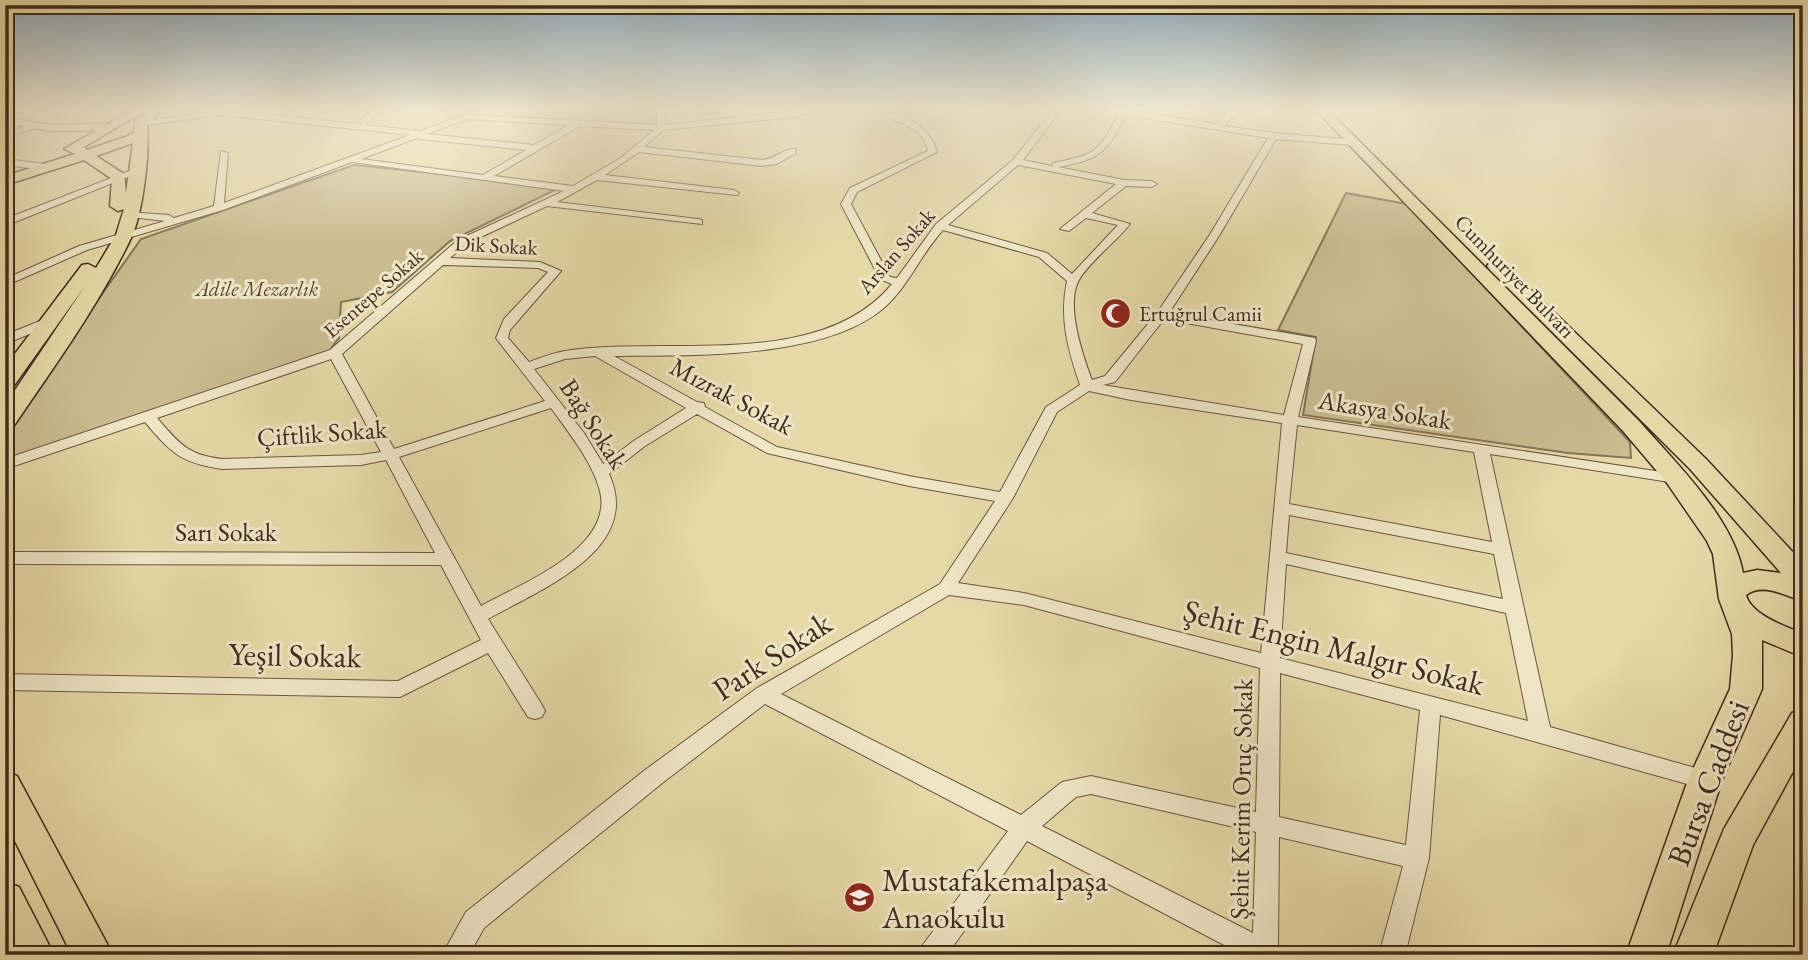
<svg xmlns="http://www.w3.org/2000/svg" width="1808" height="960" viewBox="0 0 1808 960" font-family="'EB Garamond',serif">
	<rect width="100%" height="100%" fill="#e6d9a7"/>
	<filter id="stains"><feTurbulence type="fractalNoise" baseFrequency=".00286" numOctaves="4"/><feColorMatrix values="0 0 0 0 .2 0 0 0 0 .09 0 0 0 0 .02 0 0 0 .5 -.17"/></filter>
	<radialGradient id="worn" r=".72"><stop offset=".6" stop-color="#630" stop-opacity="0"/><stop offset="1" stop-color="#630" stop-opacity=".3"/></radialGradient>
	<!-- green -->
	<g fill="#cabc90" stroke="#857457" stroke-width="2">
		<polygon points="478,108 654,108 654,126 474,115"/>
		<polygon points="354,165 490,179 557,189 450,241 392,292 341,302 339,338 329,351 5,461 5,431 141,239"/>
		<polygon points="1346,193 1407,204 1630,442 1631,458 1568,453 1303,415 1316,337 1278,330"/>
	</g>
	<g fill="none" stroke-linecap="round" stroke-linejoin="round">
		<defs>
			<g id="minor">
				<path d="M376 108H384L365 125 421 131 463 115 466 108H474L471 115 657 125V108H665V125L823 108 794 117 663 130 644 147 762 160C775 159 784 148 796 149V153L777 164 762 166 639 152 605 175 734 190 739 193 737 195 597 180 557 202 698 219 702 220V224L547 206 466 244 450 258 540 262 561 271 510 330 508 338 529 362C540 358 553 353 565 351 663 335 820 372 892 284L880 279 841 204 850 188 928 151C922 121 888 123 870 108 896 108 931 126 937 152L857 192 851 204 890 277 897 278 936 224 1013 160 1054 108H1062L1023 160 1052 166 1053 163C1096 154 1098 153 1119 114L1094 108 1124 109 1216 124 1233 108H1241L1224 126 1273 133 1355 140 1356 142 1352 145 1276 139 1219 236 1169 313 1315 338 1316 341 1298 417 1682 475 1684 478 1682 481 1676 483 1490 454 1550 727 1713 773 1716 780 1713 787 1705 789 1440 715 1429 858 1405 955H1379L1403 866 1279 837 1278 945 1283 955H1243L1027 841 947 955H918L922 946 1008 831 765 704 661 784 484 928 469 955H442L466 912 645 770 757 688 940 584 995 501 909 486 767 453 697 414 645 446 609 474C644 550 539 590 488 619L542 705 545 711 542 717 535 719 528 717 488 653 400 697 5 690V674L398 681 481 640 441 565 5 564V552L435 553 386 460 361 465 222 469C181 463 171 453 145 422L5 469V459L330 350 458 240 564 191 352 162 223 210 87 250 5 286V279L79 246 165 221 131 217 126 214 127 212 169 215 174 218 214 206 221 151 228 153 224 203 410 135 220 115 140 126H137V122L228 110 355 124ZM1126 115 1268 138 1209 236 1157 313 1105 376 1092 380C1083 356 1065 305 1079 280 1089 262 1117 241 1130 224L1092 213 1126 186 1152 187 1157 184 1152 181 1124 180 1058 167C1100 160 1107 152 1126 115ZM467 119 569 125 534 145 427 134ZM580 126 654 130 622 157 573 186 494 176ZM417 138 420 139 526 150 483 175 361 159ZM1018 165 1116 184 1060 229 1069 231 1086 218 1118 225 1072 274 1047 253 948 225ZM943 230 1039 257 1067 281C1059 318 1068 350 1080 385L1046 407 1000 492 909 476 777 447 705 407 704 403 697 402 614 356C690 355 825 360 885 307 909 285 921 254 943 230ZM443 265 538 268 548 272 504 319 496 338 545 401 394 449 342 354ZM1164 319 1303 344 1284 415 1103 385 1115 382ZM595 356 686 408 635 440 603 464 584 433 534 369 565 359ZM331 359 381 452 361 455 222 459C187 455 179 443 157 418ZM1089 391 1131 400 1282 423 1261 653 1024 593 958 583 1013 498 1057 412ZM551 408C569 433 592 461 600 491 614 549 520 584 481 606L399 457ZM1297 425 1474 452 1492 542 1289 504ZM1289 515 1494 554 1503 599 1286 553ZM1286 564 1506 613 1528 721 1280 658ZM949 595 1024 605 1260 668 1256 812 1091 776 1062 782 1021 815 781 694ZM1280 673 1420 710 1406 845 1279 817ZM1091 794 1256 832 1253 933 1042 826 1076 797Z"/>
				<polygon points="34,124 41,126 5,138 5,133"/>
				<polygon points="5,159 45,164 50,167 45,170 5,165"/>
				<polygon points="132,170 140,172 5,226 5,219"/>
				<polygon points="50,317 56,321 54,324 5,344 5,335"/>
			</g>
			<polygon id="tertiary" points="5,117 50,125 110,124 115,127 110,130 50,131 5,123"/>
			<g id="primary">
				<path d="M135 108H149L84 147 87 150 128 136 134 132 135 121 151 108H164L147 125C150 152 143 211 132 236 101 302 54 367 13 427L5 429V405L85 286 13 387 5 388V367L82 265 88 264 96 268 116 235 124 209 118 211 110 206 112 179 84 160 5 185V176L75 154 64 149ZM133 143 126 193 124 174 96 156Z"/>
				<path d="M1314 108H1326L1639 421C1676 463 1733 518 1743 573L1757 570 1781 573 1690 469 1490 270 1487 266 1490 262H1502L1706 459 1803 563V601C1785 596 1763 582 1746 595 1751 615 1785 626 1803 634V657L1762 640V689L1722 780 1666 955H1626L1688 780 1730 689 1733 655 1732 634 1719 599 1713 554 1707 541 1667 483 1623 431Z"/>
				<polygon points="1803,709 1803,753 1753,845 1713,955 1673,955 1724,829 1792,713"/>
				<polygon points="5,771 17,776 113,955 72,955 5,821"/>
				<polygon points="5,882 19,887 54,955 13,955 5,940"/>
			</g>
		</defs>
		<!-- minor casing -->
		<use href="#minor" stroke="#6a5740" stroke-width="2"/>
		<!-- tertiary casing -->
		<use href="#tertiary" stroke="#6a5740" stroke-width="3"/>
		<!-- primary casing -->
		<use href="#primary" stroke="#402c1e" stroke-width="3"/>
		<!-- minor -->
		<use href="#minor" fill="#efe6c6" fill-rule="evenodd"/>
		<!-- tertiary -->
		<use href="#tertiary" fill="#efe6c6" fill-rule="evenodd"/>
		<!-- primary -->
		<use href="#primary" fill="#e6d9a7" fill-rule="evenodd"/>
	</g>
	<!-- sky -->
	<linearGradient id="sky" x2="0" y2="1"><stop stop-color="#91abbb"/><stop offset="0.45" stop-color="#f4eed7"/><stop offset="1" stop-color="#f4eed7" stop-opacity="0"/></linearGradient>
	<rect width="1808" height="242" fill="url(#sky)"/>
	<!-- icons -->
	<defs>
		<symbol id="mosque-disc" viewBox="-11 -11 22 22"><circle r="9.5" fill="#8f2418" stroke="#efe6c6"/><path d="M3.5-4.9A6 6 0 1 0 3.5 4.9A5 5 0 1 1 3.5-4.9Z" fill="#fff"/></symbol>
		<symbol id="school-disc" viewBox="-11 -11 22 22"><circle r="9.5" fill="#8f2418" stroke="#efe6c6"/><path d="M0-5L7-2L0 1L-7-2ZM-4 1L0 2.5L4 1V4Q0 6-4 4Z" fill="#fff"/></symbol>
	</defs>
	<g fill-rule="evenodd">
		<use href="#mosque-disc" x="1098" y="296" width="35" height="35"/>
		<use href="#school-disc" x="842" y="880" width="35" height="35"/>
	</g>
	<g text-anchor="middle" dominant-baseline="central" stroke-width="6" stroke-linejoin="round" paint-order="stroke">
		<!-- far-street labels -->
		<g font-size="21" fill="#402c1e" stroke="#efe6c6">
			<text transform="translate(496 245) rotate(3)">Dik Sokak</text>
			<text transform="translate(896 251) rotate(-49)">Arslan Sokak</text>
			<text transform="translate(1515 276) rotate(46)">Cumhuriyet Bulvarı</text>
			<text transform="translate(373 293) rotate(-41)">Esentepe Sokak</text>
		</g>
		<!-- far-park labels -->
		<g font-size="21" font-style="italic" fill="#5c4935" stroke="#efe6c6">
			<text x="257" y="288">Adile Mezarlık</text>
		</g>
		<!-- far-poi labels -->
		<g font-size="21" fill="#402c1e" stroke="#efe6c6" text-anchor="start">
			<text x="1139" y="313">Ertuğrul Camii</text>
		</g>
		<!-- street labels -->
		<g font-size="26" fill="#402c1e" stroke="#efe6c6">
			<text transform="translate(732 396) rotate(28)">Mızrak Sokak</text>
			<text transform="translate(1385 410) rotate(9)">Akasya Sokak</text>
			<text transform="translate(594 424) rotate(57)">Bağ Sokak</text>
			<text transform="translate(322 433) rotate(-4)">Çiftlik Sokak</text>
			<text x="226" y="532">Sarı Sokak</text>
			<text transform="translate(1241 799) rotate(-89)">Şehit Kerim Oruç Sokak</text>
		</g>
		<!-- near-street labels -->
		<g font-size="32" fill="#402c1e" stroke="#efe6c6">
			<text transform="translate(1334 647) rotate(14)">Şehit Engin Malgır Sokak</text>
			<text transform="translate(295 655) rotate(1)">Yeşil Sokak</text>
			<text transform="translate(772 656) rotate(-33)">Park Sokak</text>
			<text transform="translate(1708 783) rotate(-69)">Bursa Caddesi</text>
		</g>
		<!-- near-poi labels -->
		<g font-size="32" fill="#402c1e" stroke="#efe6c6" text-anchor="start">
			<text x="882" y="880">Mustafakemalpaşa<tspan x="882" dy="37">Anaokulu</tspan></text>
		</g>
	</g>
	<!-- margin -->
	<rect width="1808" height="960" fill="none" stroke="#e6d9a7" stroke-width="28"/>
	<rect x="7" y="7" width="1794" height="946" fill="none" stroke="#402c1e" stroke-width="3.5"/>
	<rect x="14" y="14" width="1780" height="932" fill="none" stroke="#402c1e" stroke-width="2"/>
	<rect width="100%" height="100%" filter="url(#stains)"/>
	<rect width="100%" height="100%" fill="url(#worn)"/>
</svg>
